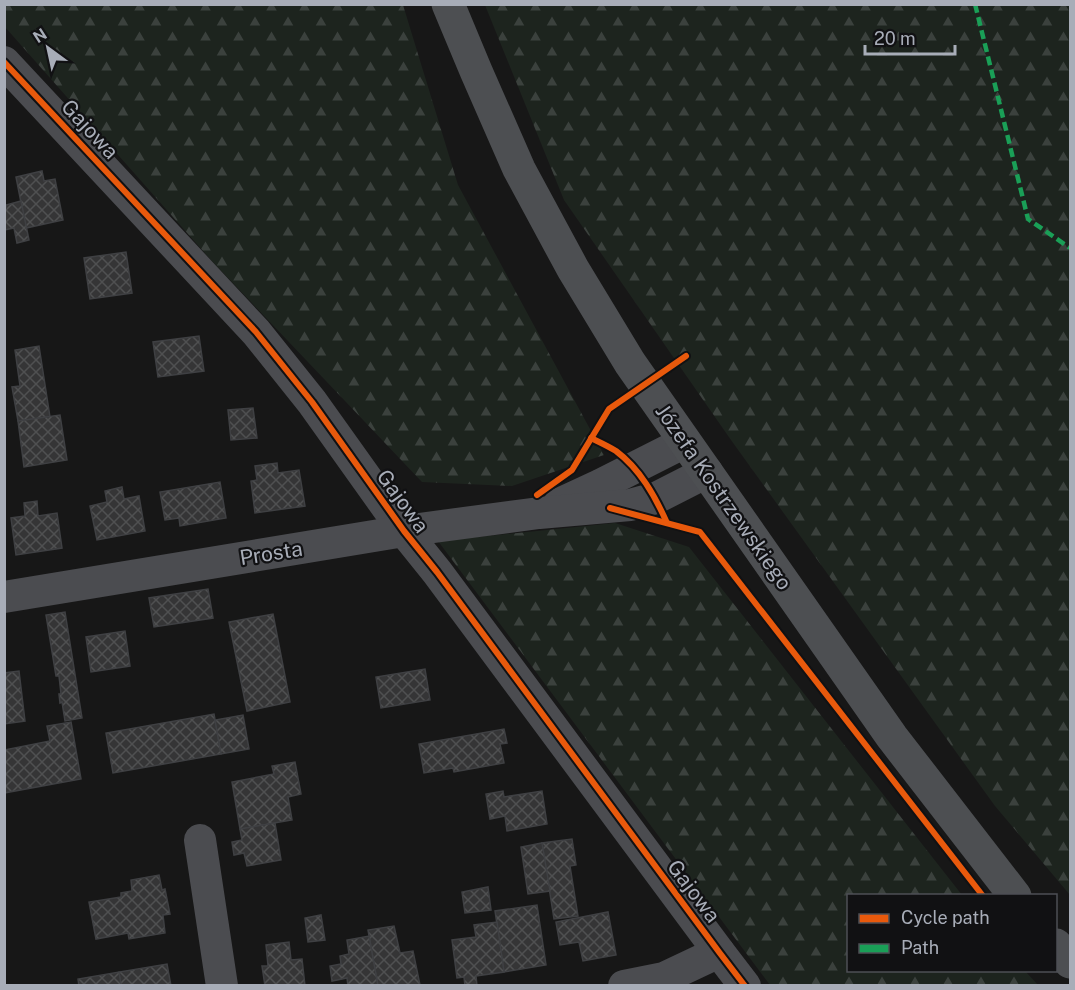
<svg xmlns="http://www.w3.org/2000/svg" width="1075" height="990" viewBox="0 0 1075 990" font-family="'Public Sans',sans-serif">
	<defs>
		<pattern id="forest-firs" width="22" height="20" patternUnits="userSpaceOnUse" patternTransform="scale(1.5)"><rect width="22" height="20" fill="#1d241e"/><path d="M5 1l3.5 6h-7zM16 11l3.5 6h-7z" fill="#3b413d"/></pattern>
		<pattern id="building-cross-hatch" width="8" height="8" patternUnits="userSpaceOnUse" patternTransform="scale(1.5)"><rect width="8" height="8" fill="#353536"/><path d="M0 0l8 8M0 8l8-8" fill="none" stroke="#4f5051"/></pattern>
	</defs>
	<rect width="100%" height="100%" fill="#171717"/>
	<!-- forest -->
	<g fill="url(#forest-firs)">
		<polygon points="4,5 403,5 458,185 604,455 512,486 422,482 211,260 5,27"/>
		<polygon points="485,5 1070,5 1070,895 995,806 731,440 564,200"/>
		<polygon points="615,523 689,547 962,895 848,896 848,970 1025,971 1038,985 770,985 438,541"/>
	</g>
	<!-- building -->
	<g fill="url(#building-cross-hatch)" stroke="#3f4043" stroke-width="1.5">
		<polygon points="42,171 44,181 55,179 63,220 26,228 16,177"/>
		<polygon points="21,201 29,240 17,243 14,228 4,230 4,208 6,208 6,205"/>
		<polygon points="126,252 132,293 90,299 84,258"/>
		<polygon points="199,336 204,371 158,377 153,342"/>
		<polygon points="39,346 50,417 18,421 12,387 20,386 15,350"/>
		<polygon points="253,408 257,438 231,440 228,410"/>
		<polygon points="60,415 67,460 24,467 18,421"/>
		<polygon points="277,463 278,473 299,470 305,506 255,513 251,481 257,480 255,466"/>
		<polygon points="220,482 226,518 180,526 179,518 165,520 160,492"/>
		<polygon points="122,487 124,499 139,496 145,531 97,540 90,506 107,502 105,491"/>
		<polygon points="37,501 38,516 57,513 62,548 16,555 11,518 25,516 24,503"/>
		<polygon points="208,589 213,618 154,627 149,598"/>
		<polygon points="65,612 82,718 65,721 62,702 60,703 59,694 61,694 59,676 56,676 46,615"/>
		<polygon points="273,614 290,702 247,711 229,622"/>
		<polygon points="125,631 130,666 91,672 86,637"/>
		<polygon points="425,669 430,700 381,708 376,677"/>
		<polygon points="19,671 25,721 4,724 4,673"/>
		<polygon points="214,714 221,754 113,773 106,733"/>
		<polygon points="243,715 249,749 221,754 215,720"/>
		<polygon points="71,722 81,779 4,793 4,750 50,741 47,726"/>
		<polygon points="504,729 507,743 500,744 504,763 454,772 453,768 424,773 419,744"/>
		<polygon points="295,762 301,794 288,797 292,820 240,829 232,782 274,774 272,766"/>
		<polygon points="503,791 504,797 542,791 547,824 507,831 505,816 490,819 486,794"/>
		<polygon points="275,823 281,860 247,866 244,853 234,855 232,842 242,840 240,829"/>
		<polygon points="572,839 576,865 570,866 578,916 554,919 542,843"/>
		<polygon points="542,843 550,891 528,894 521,847"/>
		<polygon points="159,875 162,890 165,889 170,914 163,915 165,933 129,939 128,933 96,939 89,902 121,897 121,893 132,891 131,880"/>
		<polygon points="488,887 491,910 465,913 462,892"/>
		<polygon points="537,905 546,965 504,972 495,911"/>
		<polygon points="608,912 616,955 583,961 579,942 560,945 556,922"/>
		<polygon points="321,915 325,940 308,942 305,918"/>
		<polygon points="497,922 504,972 476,976 477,986 465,986 464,977 457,978 452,940 476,937 474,925"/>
		<polygon points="394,926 400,953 413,951 420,985 378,986 368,930"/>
		<polygon points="369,936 378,986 348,986 347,978 332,981 330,966 341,964 340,956 349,954 347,940"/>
		<polygon points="289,942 291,960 302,959 305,986 265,986 262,966 268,966 266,945"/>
		<polygon points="167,964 171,986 121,986 119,972"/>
		<polygon points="119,972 121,986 79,986 78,979"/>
	</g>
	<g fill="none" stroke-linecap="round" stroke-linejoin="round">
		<!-- minor -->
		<g stroke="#4b4c50" stroke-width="32">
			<polyline points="4,62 256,332 312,402 404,531 437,572 719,952 745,986"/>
			<polyline points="559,504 600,485 685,442"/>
			<polyline points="4,597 404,531 539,513 630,505 656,498 707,472"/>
			<polyline points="200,840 222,986"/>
			<polyline points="624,986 664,978 719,952"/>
		</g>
		<!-- major -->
		<g stroke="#4d4f52" stroke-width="33">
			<polyline points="448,4 476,71 519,169 573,269 630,363 892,737 1015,896"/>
			<polyline points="1056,945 1070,962"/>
		</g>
		<!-- quiet -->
		<polyline stroke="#1a9f57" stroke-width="4.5" stroke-dasharray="9 4.5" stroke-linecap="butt" points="975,4 1028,219 1070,248"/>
		<defs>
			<g id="cycleway">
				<polyline points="4,62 256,332 312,402 404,531 437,572 719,952 745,986"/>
				<path d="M591 438C599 442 608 446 616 451 640 469 655 496 667 523"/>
				<polyline points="537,495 572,470 609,409 686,356"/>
				<polyline points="610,508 700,532 983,896"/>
			</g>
		</defs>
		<!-- cycleway casing -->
		<use href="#cycleway" stroke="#111113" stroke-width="10"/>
		<!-- cycleway -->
		<use href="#cycleway" stroke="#e8590c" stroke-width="6"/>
	</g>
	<g text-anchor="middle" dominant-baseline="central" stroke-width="4.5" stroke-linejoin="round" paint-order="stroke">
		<!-- street labels -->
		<g font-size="21" fill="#a8adb8" stroke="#111113">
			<text transform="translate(90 129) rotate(47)">Gajowa</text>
			<text transform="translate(724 497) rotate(55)">Józefa Kostrzewskiego</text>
			<text transform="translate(403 501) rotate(54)">Gajowa</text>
			<text transform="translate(271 553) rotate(-9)">Prosta</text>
			<text transform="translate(694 891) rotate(53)">Gajowa</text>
		</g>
	</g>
	<!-- border -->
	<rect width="1075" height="990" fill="none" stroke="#a8adb8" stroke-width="12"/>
	<!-- legend -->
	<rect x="847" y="894" width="210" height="78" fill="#111113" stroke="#4d4f55" stroke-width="1.5"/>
	<rect x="859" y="914" width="30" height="9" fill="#e8590c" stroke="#4d4f55" stroke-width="1.5"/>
	<text x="901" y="924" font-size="18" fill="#a8adb8">Cycle path</text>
	<rect x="859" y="944" width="30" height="9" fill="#1a9f57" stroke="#4d4f55" stroke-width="1.5"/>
	<text x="901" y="954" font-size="18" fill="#a8adb8">Path</text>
	<!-- north arrow -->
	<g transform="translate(48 48) rotate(327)" stroke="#111113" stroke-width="4.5" paint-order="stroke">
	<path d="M0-4.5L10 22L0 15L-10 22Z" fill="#a8adb8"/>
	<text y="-9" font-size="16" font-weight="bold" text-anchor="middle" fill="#a8adb8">N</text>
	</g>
	<!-- scale -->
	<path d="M865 45v9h90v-9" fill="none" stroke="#a8adb8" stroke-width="3"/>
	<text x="874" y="45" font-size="18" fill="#a8adb8" stroke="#111113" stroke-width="4.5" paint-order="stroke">20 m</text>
</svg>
